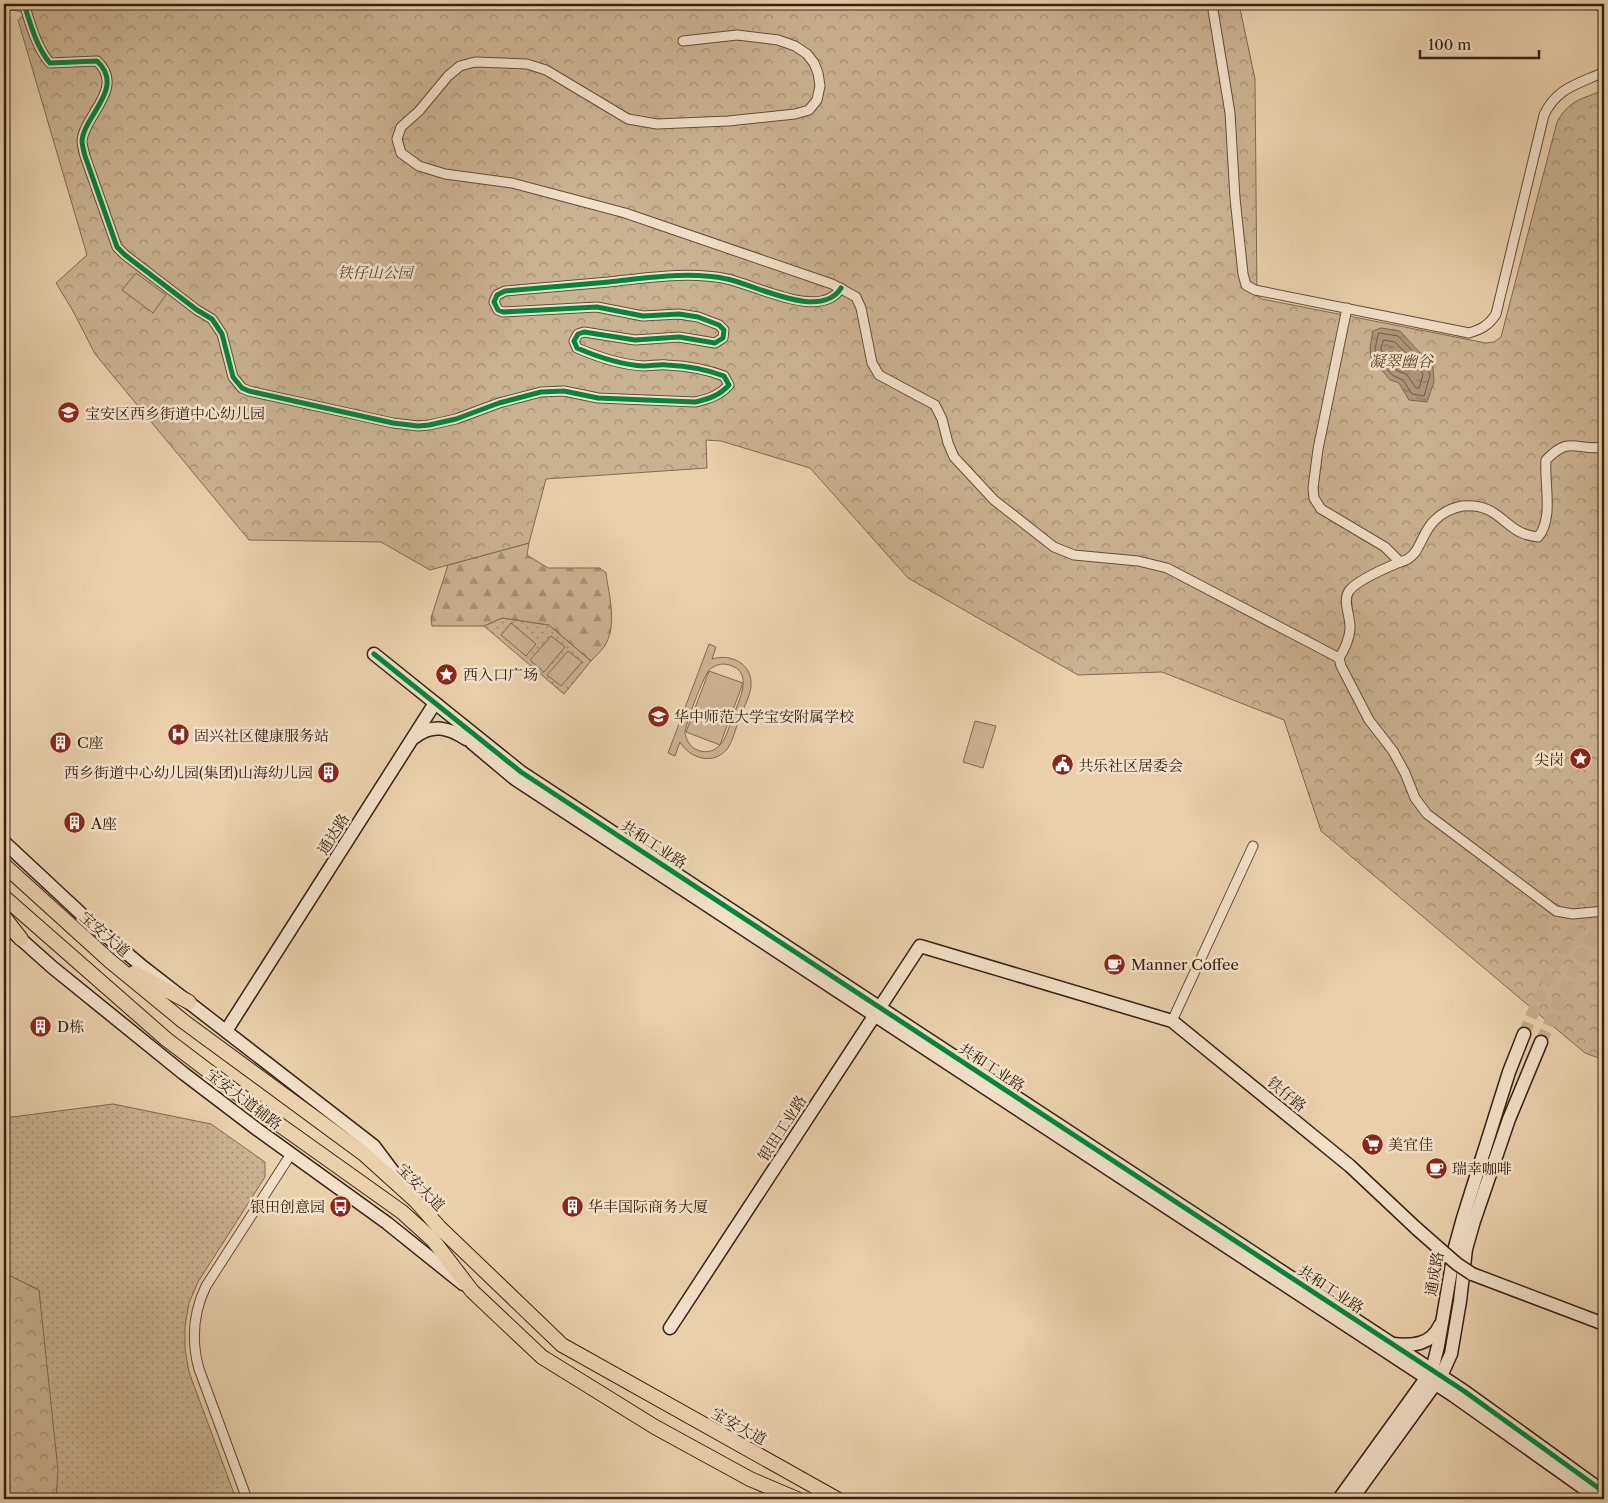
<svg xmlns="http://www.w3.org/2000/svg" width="1608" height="1503" viewBox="0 0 1608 1503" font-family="'Libre Caslon Text','Noto Serif SC',serif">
	<defs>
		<pattern id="grass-dots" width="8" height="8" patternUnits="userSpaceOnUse" patternTransform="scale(1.25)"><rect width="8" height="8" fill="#cab390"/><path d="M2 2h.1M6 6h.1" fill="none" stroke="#a59174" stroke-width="1.8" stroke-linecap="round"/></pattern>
		<pattern id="forest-firs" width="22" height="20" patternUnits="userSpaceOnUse" patternTransform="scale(1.25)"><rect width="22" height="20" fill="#cab390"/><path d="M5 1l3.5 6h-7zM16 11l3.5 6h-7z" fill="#a59174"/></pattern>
		<pattern id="park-crowns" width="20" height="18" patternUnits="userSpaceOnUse" patternTransform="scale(1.25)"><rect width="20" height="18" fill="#cab390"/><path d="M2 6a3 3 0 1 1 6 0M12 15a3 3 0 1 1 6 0" fill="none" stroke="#a59174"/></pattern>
		<pattern id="water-ripples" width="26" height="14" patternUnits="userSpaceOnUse" patternTransform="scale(1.25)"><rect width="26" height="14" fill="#ac9677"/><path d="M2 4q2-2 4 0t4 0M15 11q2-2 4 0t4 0" fill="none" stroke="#8d7a60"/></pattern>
	</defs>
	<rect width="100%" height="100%" fill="#e9d1aa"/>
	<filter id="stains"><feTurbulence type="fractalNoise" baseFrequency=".004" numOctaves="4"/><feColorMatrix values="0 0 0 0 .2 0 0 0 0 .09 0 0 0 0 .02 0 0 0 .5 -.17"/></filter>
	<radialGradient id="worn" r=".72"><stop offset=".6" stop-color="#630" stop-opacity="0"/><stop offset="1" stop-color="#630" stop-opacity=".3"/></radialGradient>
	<!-- grass -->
	<g fill="url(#grass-dots)" stroke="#806a52">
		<polygon points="502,618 549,625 591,661 564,694 484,626"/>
		<polygon points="113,1104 211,1124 265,1162 265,1177 198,1282 189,1303 185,1326 185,1349 189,1372 236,1499 56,1499 39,1290 4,1273 4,1118"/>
	</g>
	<!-- forest -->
	<path fill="url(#forest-firs)" stroke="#806a52" d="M529 543 527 555 548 568H600L606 573C609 596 618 626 604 647 600 652 595 657 591 661L549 625 502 618 484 626H432L431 618 448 565Z"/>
	<!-- park -->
	<g fill="url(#park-crowns)" stroke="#806a52">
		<path d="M36 4H1239L1255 79 1257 296 1262 299 1486 343 1494 342 1501 337 1557 122C1569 100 1582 99 1604 90V1060L1585 1053 1321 831 1284 720 1162 672 1078 675 908 578 810 468 721 441 706 440 707 468 546 479 529 543 430 570 381 542 249 540 95 354 73 311 56 283 87 255 18 20Z"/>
		<polygon points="4,1273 39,1290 58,1470 56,1499 4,1499"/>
	</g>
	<!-- pitch -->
	<g fill="#cab390" stroke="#806a52" fill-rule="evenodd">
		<polygon points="136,273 166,295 153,313 122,290"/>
		<polygon points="511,623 536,644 526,656 501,635"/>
		<polygon points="551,636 565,647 544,672 530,660"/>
		<path d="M709 644 716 647 712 659C731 653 753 664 751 686 750 697 743 709 739 719 736 728 733 740 728 748 714 766 690 759 680 742L675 756 668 753ZM724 664C757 668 739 700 732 719 729 727 726 740 719 746 712 753 703 753 695 749 689 745 686 739 685 733 685 725 704 674 710 669 714 666 719 664 724 664Z"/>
		<polygon points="568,651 582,662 561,686 547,675"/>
		<polygon points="709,671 743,683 720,745 686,732"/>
		<polygon points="975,721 996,726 983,768 963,762"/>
	</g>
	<!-- water -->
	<polygon fill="url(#water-ripples)" stroke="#7c684f" points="1381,328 1400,331 1433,367 1434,382 1427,402 1409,400 1399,383 1390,380 1371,357 1370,348 1373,331"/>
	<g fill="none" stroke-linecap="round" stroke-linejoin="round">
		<!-- shore -->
		<g stroke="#705c45" stroke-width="1">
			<polygon points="1379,333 1398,336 1426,365 1430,375 1424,396 1412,394 1403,380 1392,375 1376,355 1375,349"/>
			<polygon points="1384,340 1395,342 1421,369 1423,375 1419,388 1416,388 1407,375 1396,370 1383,354 1381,349"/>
		</g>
		<!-- secondary-tunnel -->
		<g stroke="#c5ae8c" stroke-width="12" stroke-dasharray="12 6" stroke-linecap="butt">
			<polyline points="1524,1034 1547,979 1573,931 1604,883"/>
			<path d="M1541 1042C1560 1000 1578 958 1604 919"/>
		</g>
		<defs>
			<g id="street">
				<polyline points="7,4 25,7"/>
				<path d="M27 4 25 7C31 26 37 48 50 63L97 61C126 88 84 115 82 141 82 145 84 152 85 156L117 247 125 255 197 310 212 319 222 334 233 377 242 388 249 391 393 423 418 426 429 425 456 419 499 403 541 392 564 391 598 398 695 402C709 399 720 395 729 385L724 376C706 369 687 366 667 365 660 364 652 366 644 366 622 365 598 357 577 348L574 341 578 334 584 332 635 340 679 337 715 343 723 338 724 330 719 325 698 317 679 314 643 316 597 307 503 312 498 310 494 302 497 295 505 291C540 288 574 285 609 282 647 278 689 271 727 279 756 285 821 321 841 288"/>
				<path d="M1212 4 1230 113 1235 198 1243 274 1246 285 1255 290 1469 333C1482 329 1489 325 1496 314L1544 115C1557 87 1579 84 1604 72"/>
				<polyline points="683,41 737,35 778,40 795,46 807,54 814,63 818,73 820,86 817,100 809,110 795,114 728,121 657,124 628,119 546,70 527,64 475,62 460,66 448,76 419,111 401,127 397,139 401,153 419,166 445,174 512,183 625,213 832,284 856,297 861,308 872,363 879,375 935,405 942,419 948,443 954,457 994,500 1054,547 1074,555 1138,561 1167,568 1339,658"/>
				<path d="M1347 308 1318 449 1313 488 1314 498 1321 509 1385 547 1400 562C1421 558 1420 533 1435 520 1442 513 1452 508 1462 506 1502 502 1503 534 1538 537 1554 519 1544 483 1546 460 1571 434 1577 452 1604 447"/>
				<path d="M1400 562C1388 567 1356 581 1349 591 1342 601 1351 617 1350 629 1349 640 1345 649 1339 658L1341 666 1369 720 1393 751 1405 773 1415 798 1427 814 1556 911 1573 914 1604 911"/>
				<polyline points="1172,1021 1253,846"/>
				<path d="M247 1499 199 1369C191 1340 193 1313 206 1286L291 1154"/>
			</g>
			<g id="secondary">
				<polyline points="374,654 521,772 1464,1391 1604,1492"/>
				<path d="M415 737C433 723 449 728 466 739"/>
				<polyline points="472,743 515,779 1454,1396 1599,1499"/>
				<polyline points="4,842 91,923 143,967 374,1146 401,1182"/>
				<polyline points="14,933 52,967 183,1073 258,1130 387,1223 463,1284"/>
				<polyline points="226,1031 435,703"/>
				<polyline points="1472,1274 1604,1324"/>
				<polyline points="670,1328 920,946 1172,1021 1350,1166 1417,1229"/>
				<path d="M1393 1344C1413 1346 1431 1345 1440 1325"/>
				<polyline points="1339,1499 1432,1370 1438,1346 1455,1247 1463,1218 1509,1072 1524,1034"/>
				<polyline points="1352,1499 1441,1376 1451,1354 1460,1301 1466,1249 1474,1221 1509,1119 1541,1042"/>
			</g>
			<g id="primary">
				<polyline points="4,865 110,961 183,1021 364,1154 416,1201 439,1227 562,1345 837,1499"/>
				<polyline points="4,897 166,1039 270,1118 402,1212 433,1240 472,1291 542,1357 655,1427 750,1479 797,1499"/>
				<polyline points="4,917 21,939"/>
				<polyline points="134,973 189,1002"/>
			</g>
		</defs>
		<!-- street casing -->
		<use href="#street" stroke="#624e39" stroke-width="11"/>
		<!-- secondary casing -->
		<use href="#secondary" stroke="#352213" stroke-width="15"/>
		<!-- primary casing -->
		<use href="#primary" stroke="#352213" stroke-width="16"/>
		<!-- street -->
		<use href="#street" stroke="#f1e1c8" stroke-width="9"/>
		<!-- secondary -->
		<use href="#secondary" stroke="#f1e1c8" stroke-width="12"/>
		<!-- primary -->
		<use href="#primary" stroke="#e9d1aa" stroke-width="14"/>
		<defs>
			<polyline id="secondary-bridge" points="1417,1229 1457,1264 1472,1274"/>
		</defs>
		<!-- secondary-bridge casing -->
		<use href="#secondary-bridge" stroke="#352213" stroke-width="15" stroke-linecap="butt"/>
		<!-- secondary-bridge -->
		<use href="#secondary-bridge" stroke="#f1e1c8" stroke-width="12"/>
		<defs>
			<g id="cycleway">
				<path d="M27 4 25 7C31 26 37 48 50 63L97 61C126 88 84 115 82 141 82 145 84 152 85 156L117 247 125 255 197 310 212 319 222 334 233 377 242 388 249 391 393 423 418 426 429 425 456 419 499 403 541 392 564 391 598 398 695 402C709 399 720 395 729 385L724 376C706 369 687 366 667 365 660 364 652 366 644 366 622 365 598 357 577 348L574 341 578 334 584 332 635 340 679 337 715 343 723 338 724 330 719 325 698 317 679 314 643 316 597 307 503 312 498 310 494 302 497 295 505 291C540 288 574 285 609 282 647 278 689 271 727 279 756 285 821 321 841 288"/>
				<polyline points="374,654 521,772 1464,1391 1604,1492"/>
			</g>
		</defs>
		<!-- cycleway casing -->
		<use href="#cycleway" stroke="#f1e1c8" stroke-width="8"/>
		<!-- cycleway -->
		<use href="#cycleway" stroke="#00873e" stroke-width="5"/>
	</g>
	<!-- icons -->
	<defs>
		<symbol id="school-disc" viewBox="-11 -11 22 22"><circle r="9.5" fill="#8f2418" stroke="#f1e1c8"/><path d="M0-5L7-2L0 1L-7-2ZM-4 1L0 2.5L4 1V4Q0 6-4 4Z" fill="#fff"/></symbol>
		<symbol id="sight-disc" viewBox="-11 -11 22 22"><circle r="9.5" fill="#8f2418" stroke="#f1e1c8"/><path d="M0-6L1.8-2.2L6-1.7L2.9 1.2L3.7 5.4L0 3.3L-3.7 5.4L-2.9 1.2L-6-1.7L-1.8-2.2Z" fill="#fff"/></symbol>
		<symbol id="hospital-disc" viewBox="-11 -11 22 22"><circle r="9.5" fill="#8f2418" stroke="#f1e1c8"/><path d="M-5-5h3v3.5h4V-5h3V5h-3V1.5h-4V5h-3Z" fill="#fff"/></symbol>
		<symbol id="building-disc" viewBox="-11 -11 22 22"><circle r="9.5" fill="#8f2418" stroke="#f1e1c8"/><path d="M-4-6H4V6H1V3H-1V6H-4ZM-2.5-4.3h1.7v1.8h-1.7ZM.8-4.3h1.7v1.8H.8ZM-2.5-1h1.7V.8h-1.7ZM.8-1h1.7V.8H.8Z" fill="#fff"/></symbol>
		<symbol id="civic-disc" viewBox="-11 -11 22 22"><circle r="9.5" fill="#8f2418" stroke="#f1e1c8"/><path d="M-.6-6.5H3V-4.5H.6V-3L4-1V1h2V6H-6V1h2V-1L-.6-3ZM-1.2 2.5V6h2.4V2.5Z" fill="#fff"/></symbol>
		<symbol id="cafe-disc" viewBox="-11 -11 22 22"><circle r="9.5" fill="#8f2418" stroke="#f1e1c8"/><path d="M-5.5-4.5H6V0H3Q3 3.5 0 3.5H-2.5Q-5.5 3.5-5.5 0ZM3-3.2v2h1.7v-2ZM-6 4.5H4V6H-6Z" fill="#fff"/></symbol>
		<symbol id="supermarket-disc" viewBox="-11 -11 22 22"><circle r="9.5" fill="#8f2418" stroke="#f1e1c8"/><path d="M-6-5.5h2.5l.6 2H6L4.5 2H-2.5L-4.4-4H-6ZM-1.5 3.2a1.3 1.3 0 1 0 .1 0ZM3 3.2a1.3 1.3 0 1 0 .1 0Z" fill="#fff"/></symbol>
		<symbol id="bus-disc" viewBox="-11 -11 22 22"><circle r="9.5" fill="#8f2418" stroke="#f1e1c8"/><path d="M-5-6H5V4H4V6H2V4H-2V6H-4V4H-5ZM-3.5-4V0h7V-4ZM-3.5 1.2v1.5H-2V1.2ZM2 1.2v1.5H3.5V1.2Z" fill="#fff"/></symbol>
	</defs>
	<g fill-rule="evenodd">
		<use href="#school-disc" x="56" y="400" width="25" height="25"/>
		<use href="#sight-disc" x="434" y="662" width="25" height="25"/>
		<use href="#school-disc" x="646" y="704" width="25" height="25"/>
		<use href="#hospital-disc" x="166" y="722" width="25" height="25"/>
		<use href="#building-disc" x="48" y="730" width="25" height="25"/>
		<use href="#sight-disc" x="1568" y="746" width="25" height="25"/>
		<use href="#civic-disc" x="1050" y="752" width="25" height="25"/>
		<use href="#building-disc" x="316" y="760" width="25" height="25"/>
		<use href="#building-disc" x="62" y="810" width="25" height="25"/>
		<use href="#cafe-disc" x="1102" y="952" width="25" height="25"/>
		<use href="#building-disc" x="28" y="1014" width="25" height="25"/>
		<use href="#supermarket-disc" x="1360" y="1132" width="25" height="25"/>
		<use href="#cafe-disc" x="1424" y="1156" width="25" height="25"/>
		<use href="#bus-disc" x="328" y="1194" width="25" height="25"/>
		<use href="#building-disc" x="560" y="1194" width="25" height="25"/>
	</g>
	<g text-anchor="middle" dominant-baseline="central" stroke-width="5" stroke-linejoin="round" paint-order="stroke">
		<!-- park labels -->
		<g font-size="15" font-style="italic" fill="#5a4632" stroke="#f1e1c8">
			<text x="375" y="272">铁仔山公园</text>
		</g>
		<!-- poi labels -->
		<g font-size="15" fill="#352213" stroke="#f1e1c8" text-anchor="start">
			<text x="85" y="413">宝安区西乡街道中心幼儿园</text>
			<text x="463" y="674">西入口广场</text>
			<text x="674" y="716">华中师范大学宝安附属学校</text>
			<text x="194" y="735">固兴社区健康服务站</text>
			<text x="77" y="742">C座</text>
			<text x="1564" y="759" text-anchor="end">尖岗</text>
			<text x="1078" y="765">共乐社区居委会</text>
			<text x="313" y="772" text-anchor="end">西乡街道中心幼儿园(集团)山海幼儿园</text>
			<text x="91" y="823">A座</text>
			<text x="1131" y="964">Manner Coffee</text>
			<text x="57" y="1026">D栋</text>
			<text x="1388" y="1144">美宜佳</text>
			<text x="1452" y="1168">瑞幸咖啡</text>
			<text x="325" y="1206" text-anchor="end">银田创意园</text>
			<text x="588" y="1206">华丰国际商务大厦</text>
		</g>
		<!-- street labels -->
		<g font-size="15" fill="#352213" stroke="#f1e1c8">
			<text transform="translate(333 834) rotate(-58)">通达路</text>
			<text transform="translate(654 844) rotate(33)">共和工业路</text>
			<text transform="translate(105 934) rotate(41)">宝安大道</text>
			<text transform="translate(992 1067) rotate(33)">共和工业路</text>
			<text transform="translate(1287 1094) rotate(39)">铁仔路</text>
			<text transform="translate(244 1099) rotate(37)">宝安大道辅路</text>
			<text transform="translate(782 1128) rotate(-57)">银田工业路</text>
			<text transform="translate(421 1187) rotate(45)">宝安大道</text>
			<text transform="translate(1434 1274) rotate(-80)">通成路</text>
			<text transform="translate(1331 1289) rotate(33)">共和工业路</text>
			<text transform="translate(739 1426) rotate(29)">宝安大道</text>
		</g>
		<!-- water labels -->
		<g font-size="16" font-style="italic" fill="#594531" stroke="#f1e1c8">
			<text x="1401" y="361">凝翠幽谷</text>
		</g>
	</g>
	<!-- margin -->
	<rect width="1608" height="1503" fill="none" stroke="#e9d1aa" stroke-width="20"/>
	<rect x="5" y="5" width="1598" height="1493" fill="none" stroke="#352213" stroke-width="2.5"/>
	<rect x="10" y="10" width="1588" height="1483" fill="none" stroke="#352213"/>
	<!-- scale -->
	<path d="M1420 50v8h119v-8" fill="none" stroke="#352213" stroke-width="2.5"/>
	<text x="1428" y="50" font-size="15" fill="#352213" stroke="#f1e1c8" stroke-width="4" paint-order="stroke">100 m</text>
	<rect width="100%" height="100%" filter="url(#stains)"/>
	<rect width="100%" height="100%" fill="url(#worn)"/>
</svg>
